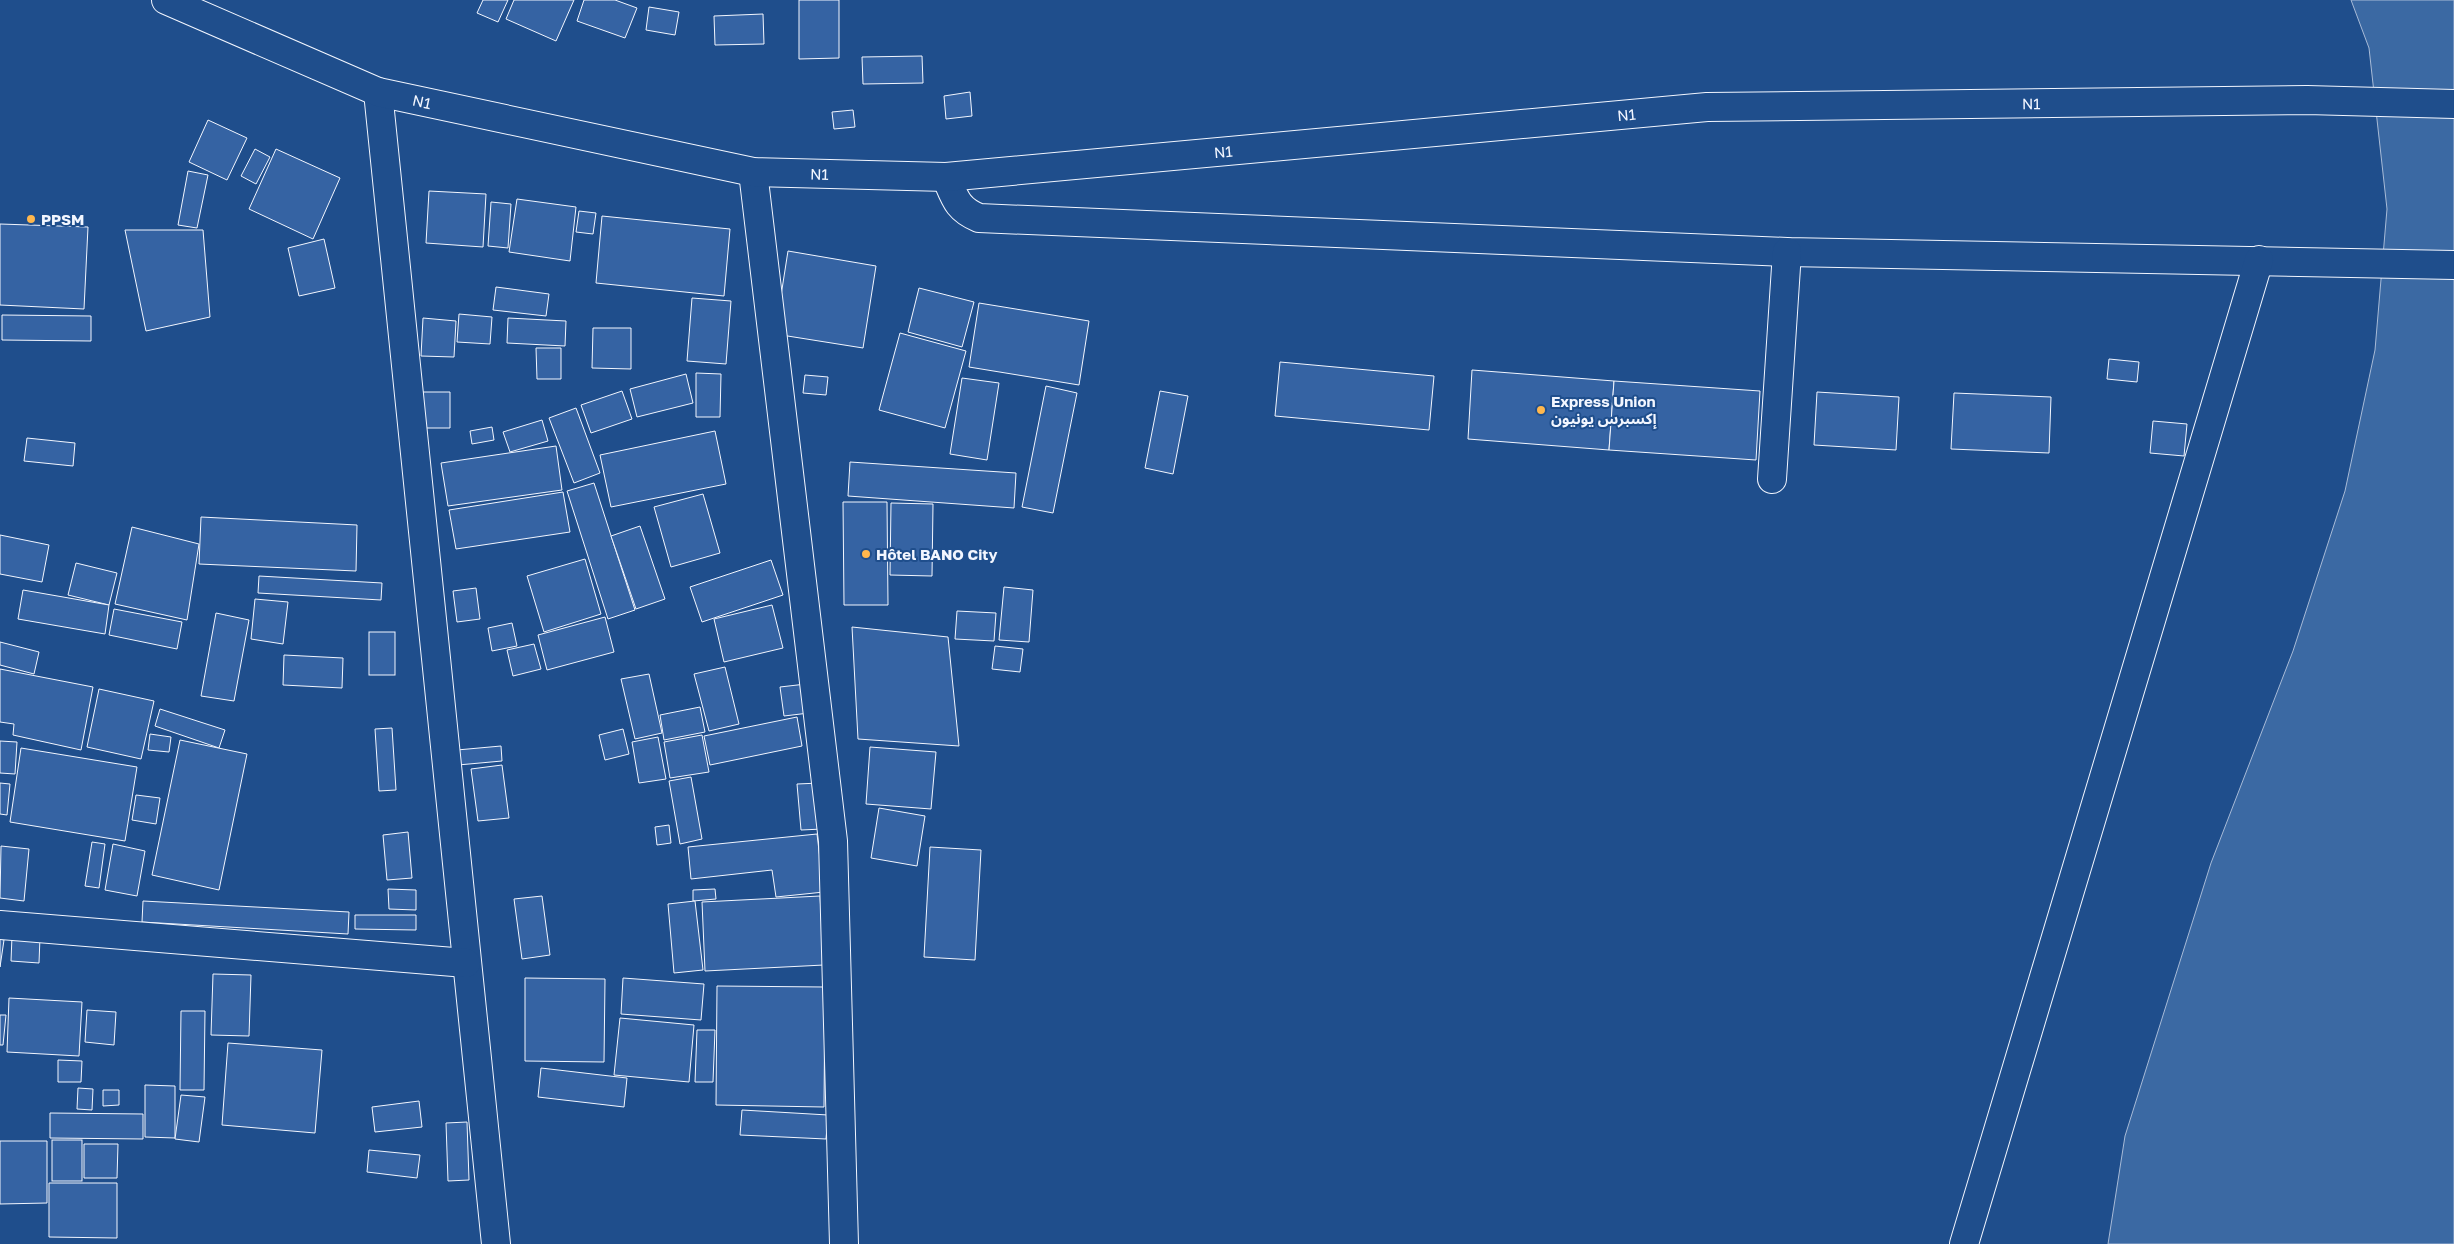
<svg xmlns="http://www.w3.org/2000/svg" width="2454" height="1244" viewBox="0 0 2454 1244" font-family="'Golos Text','Noto Sans Arabic',sans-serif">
	<rect width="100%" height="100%" fill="#1f4e8c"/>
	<!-- water -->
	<polygon fill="#3b69a3" stroke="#a8bbd7" points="2351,0 2454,0 2454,1244 2108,1244 2125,1136 2211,863 2293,651 2345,491 2375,350 2387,209 2369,48"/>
	<!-- building -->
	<g fill="#3563a3" stroke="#f2f6ff">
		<polygon points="483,0 508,0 498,22 477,13"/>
		<polygon points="514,0 574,0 556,41 506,19"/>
		<polygon points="584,0 615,0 637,8 625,38 577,21"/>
		<polygon points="799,0 839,0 839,58 799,59"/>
		<polygon points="649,7 679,12 675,35 646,30"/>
		<polygon points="763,14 764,44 715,45 714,16"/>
		<polygon points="922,56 923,83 863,84 862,57"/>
		<polygon points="970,92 972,116 946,119 944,96"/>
		<polygon points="853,110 855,127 834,129 832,112"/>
		<polygon points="208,120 247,138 227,180 189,162"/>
		<polygon points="255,149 270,157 256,184 241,176"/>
		<polygon points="276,149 340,178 313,239 249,209"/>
		<polygon points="188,171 208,175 197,228 178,225"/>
		<polygon points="429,191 486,194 483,247 426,243"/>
		<polygon points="517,199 576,207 570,261 509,252"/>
		<polygon points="491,202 511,204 508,248 488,246"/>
		<polygon points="579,211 596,213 593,234 576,232"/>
		<polygon points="602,216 730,229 724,296 596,283"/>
		<polygon points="0,224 88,227 84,309 0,305"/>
		<polygon points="125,230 203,230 210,317 146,331"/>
		<polygon points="324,239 335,288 299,296 288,248"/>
		<polygon points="788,251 876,266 863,348 775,334"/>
		<polygon points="496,287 549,294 546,316 493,310"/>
		<polygon points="919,288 974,302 962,347 908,332"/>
		<polygon points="692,298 731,301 726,364 687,361"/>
		<polygon points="979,303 1089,321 1079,385 969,367"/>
		<polygon points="459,314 492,317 490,344 457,342"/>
		<polygon points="2,315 91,316 91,341 2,340"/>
		<polygon points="423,318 456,321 454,357 421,356"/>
		<polygon points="508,318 566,321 565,346 507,343"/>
		<polygon points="593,328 631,328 631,369 592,368"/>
		<polygon points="900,333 966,351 945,428 879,410"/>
		<polygon points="536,348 561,348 561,379 537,379"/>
		<polygon points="2109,359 2139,362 2137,382 2107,379"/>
		<polygon points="1280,362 1434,376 1429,430 1275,416"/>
		<polygon points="1472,370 1614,381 1609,450 1468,439"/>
		<polygon points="696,373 721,374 720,417 696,417"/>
		<polygon points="686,374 693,403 637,417 630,389"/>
		<polygon points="805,375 828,377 826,395 803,393"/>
		<polygon points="962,378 999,383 987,460 950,454"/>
		<polygon points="1614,381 1760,391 1756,460 1609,450"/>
		<polygon points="1046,386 1077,393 1053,513 1022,507"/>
		<polygon points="622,391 632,419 591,433 581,405"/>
		<polygon points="1160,391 1188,396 1173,474 1145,468"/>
		<polygon points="421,392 450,392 450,428 422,428"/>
		<polygon points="1817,392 1899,397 1896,450 1814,445"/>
		<polygon points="1954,393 2051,397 2049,453 1951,449"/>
		<polygon points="576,408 600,473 574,483 549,418"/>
		<polygon points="542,420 548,441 510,452 503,432"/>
		<polygon points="2153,421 2187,424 2184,456 2150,453"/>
		<polygon points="492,427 494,440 472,444 470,431"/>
		<polygon points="715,431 726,484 611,507 600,455"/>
		<polygon points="27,438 75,443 73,466 24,461"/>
		<polygon points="556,446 562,490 448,506 441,463"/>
		<polygon points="850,462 1016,473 1014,508 848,496"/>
		<polygon points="594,483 635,610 608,619 567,491"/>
		<polygon points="563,492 570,532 456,549 449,510"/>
		<polygon points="703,494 720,553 671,567 654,507"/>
		<polygon points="843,502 887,502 888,605 844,605"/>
		<polygon points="891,503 933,504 932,576 890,575"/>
		<polygon points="201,517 357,525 356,571 199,564"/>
		<polygon points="640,526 665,599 636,609 611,536"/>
		<polygon points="132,527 199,544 187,620 115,604"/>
		<polygon points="0,535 49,545 42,582 0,574"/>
		<polygon points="585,559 601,614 544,632 527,576"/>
		<polygon points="771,560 783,595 702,622 690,587"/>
		<polygon points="76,563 117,573 109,605 68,595"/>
		<polygon points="259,576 382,583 381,600 258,593"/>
		<polygon points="1004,587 1033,590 1029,642 999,640"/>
		<polygon points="476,588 480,619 457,622 453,591"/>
		<polygon points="23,590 109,605 105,634 18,619"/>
		<polygon points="255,599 288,602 283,644 251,639"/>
		<polygon points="772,605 783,648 724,662 714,619"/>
		<polygon points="114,609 182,622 177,649 109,635"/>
		<polygon points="957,611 996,613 994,641 955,639"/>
		<polygon points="216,613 249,620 234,701 201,696"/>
		<polygon points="605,617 614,652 547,670 538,635"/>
		<polygon points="512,623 517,646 492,651 488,628"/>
		<polygon points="852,627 948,637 959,746 858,739"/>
		<rect x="369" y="632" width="26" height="43"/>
		<polygon points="0,642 39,652 34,674 0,665"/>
		<polygon points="534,644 541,669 513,676 507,650"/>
		<polygon points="995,646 1023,649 1020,672 992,669"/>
		<polygon points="284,655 343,658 342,688 283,685"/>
		<polygon points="725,667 739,724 709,731 694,674"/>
		<polygon points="0,669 93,687 81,750 13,735 14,724 0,722"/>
		<polygon points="649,674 662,733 635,739 621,679"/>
		<polygon points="806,684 809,713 784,716 780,687"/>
		<polygon points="99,689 154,701 141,759 87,747"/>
		<polygon points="700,707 705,732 664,740 660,715"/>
		<polygon points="160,709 225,730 219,748 155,726"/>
		<polygon points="797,717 802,746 710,765 704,736"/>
		<polygon points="392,728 396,790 379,791 375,729"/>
		<polygon points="623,729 629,754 605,760 599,735"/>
		<polygon points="150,734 171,737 169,752 148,750"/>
		<polygon points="702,735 709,772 670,778 664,742"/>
		<polygon points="658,737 666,779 639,783 632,742"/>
		<polygon points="180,740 247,754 219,890 152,875"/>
		<polygon points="0,741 17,742 15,774 0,773"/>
		<polygon points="501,746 502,761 458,765 457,750"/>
		<polygon points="870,747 936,752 931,809 866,804"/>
		<polygon points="21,748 137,767 125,841 10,822"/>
		<polygon points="502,765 509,818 478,821 471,769"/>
		<polygon points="691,777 702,839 680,844 669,781"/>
		<polygon points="0,783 10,784 7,815 0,814"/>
		<polygon points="820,783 823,829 801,830 797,784"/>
		<polygon points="136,795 160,798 156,824 132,820"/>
		<polygon points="879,808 925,816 917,866 871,858"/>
		<polygon points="669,825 671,843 657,845 655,827"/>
		<polygon points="408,832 412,878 387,880 383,835"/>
		<polygon points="817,834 824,892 776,897 772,870 691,879 688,847"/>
		<polygon points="92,842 105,844 99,888 85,886"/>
		<polygon points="113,844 145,851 137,896 105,890"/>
		<polygon points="1,846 29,849 24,901 0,898"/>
		<polygon points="930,847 981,850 975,960 924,957"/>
		<polygon points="388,889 416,890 416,910 389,909"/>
		<polygon points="715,889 716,899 693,901 693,890"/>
		<polygon points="542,896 550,955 522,959 514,899"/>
		<polygon points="820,896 824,965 705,971 702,902"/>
		<polygon points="143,901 349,912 348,934 142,922"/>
		<polygon points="695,901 703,970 674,973 668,904"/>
		<polygon points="355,915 416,915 416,930 355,929"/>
		<polygon points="12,936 40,937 39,963 11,961"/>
		<polygon points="0,939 4,940 0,967"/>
		<polygon points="213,974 251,975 249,1036 211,1035"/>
		<polygon points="525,978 605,979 604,1062 525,1061"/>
		<polygon points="623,978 704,984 701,1020 621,1014"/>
		<polygon points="717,986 825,987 824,1107 716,1105"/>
		<polygon points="9,998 82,1002 79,1056 7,1052"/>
		<polygon points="87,1010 116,1012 114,1045 85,1042"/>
		<polygon points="181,1011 205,1011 204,1090 180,1090"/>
		<polygon points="0,1015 6,1015 3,1045 0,1045"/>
		<polygon points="620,1018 694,1025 689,1082 614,1075"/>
		<polygon points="697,1030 715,1030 713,1082 695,1082"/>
		<polygon points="228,1043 322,1050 315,1133 222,1125"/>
		<polygon points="58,1060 82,1061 81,1082 58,1082"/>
		<polygon points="541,1068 627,1078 624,1107 538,1097"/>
		<polygon points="145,1085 175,1086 175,1138 145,1137"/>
		<polygon points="78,1088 93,1089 92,1110 77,1109"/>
		<polygon points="103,1090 119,1090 119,1105 103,1106"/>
		<polygon points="181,1095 205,1097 199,1142 175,1139"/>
		<polygon points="419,1101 422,1127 375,1132 372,1107"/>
		<polygon points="742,1110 828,1115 826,1139 740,1135"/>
		<polygon points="50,1113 143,1114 143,1139 50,1138"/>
		<polygon points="467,1122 469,1180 448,1181 446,1123"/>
		<rect x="52" y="1140" width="30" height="41"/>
		<polygon points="0,1141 47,1141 47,1203 0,1204"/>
		<polygon points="84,1144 118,1144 117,1178 84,1178"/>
		<polygon points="369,1150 420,1155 417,1178 367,1172"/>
		<polygon points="49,1183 117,1183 117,1238 49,1237"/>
	</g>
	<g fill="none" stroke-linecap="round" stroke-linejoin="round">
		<defs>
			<g id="minor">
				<polyline points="378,92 496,1244"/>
				<polyline points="753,172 833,841 844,1244"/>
				<path d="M946 177C955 198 957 209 979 218L1787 252 2454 265"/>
				<polyline points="1772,479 1787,252"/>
				<polyline points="0,925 466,963"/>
				<polyline points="1964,1244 2259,260"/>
			</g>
			<g id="highway">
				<path id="s1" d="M166 0 378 92 753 172 946 177 1707 107 2307 100 2454 104"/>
			</g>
		</defs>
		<!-- minor casing -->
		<use href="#minor" stroke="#f2f6ff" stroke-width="30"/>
		<!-- highway casing -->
		<use href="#highway" stroke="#f2f6ff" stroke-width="30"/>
		<!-- minor -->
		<use href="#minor" stroke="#1f4e8c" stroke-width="28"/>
		<!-- highway -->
		<use href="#highway" stroke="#1f4e8c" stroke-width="28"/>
	</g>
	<!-- markers -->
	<g fill="#ffb74d" stroke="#1f4e8c" stroke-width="2">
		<circle cx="31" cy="219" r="5"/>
		<circle cx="1541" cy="410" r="5"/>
		<circle cx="866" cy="554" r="5"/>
	</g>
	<g text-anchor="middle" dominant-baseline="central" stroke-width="4" stroke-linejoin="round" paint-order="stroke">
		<!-- street labels -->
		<g font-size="15" fill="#f2f6ff" stroke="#1f4e8c">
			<text stroke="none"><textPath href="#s1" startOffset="276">N1</textPath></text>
			<text stroke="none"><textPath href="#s1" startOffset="1896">N1</textPath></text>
			<text stroke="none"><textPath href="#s1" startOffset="1491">N1</textPath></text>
			<text stroke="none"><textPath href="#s1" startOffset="1086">N1</textPath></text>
			<text stroke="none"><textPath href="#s1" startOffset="681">N1</textPath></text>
		</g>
		<!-- poi labels -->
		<g font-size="15" font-weight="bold" fill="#f2f6ff" stroke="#1f4e8c" text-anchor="start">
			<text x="41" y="219">PPSM</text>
			<text x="1551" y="401">Express Union<tspan x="1551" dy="17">إكسبرس يونيون</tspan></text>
			<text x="876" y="554">Hôtel BANO City</text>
		</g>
	</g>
</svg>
